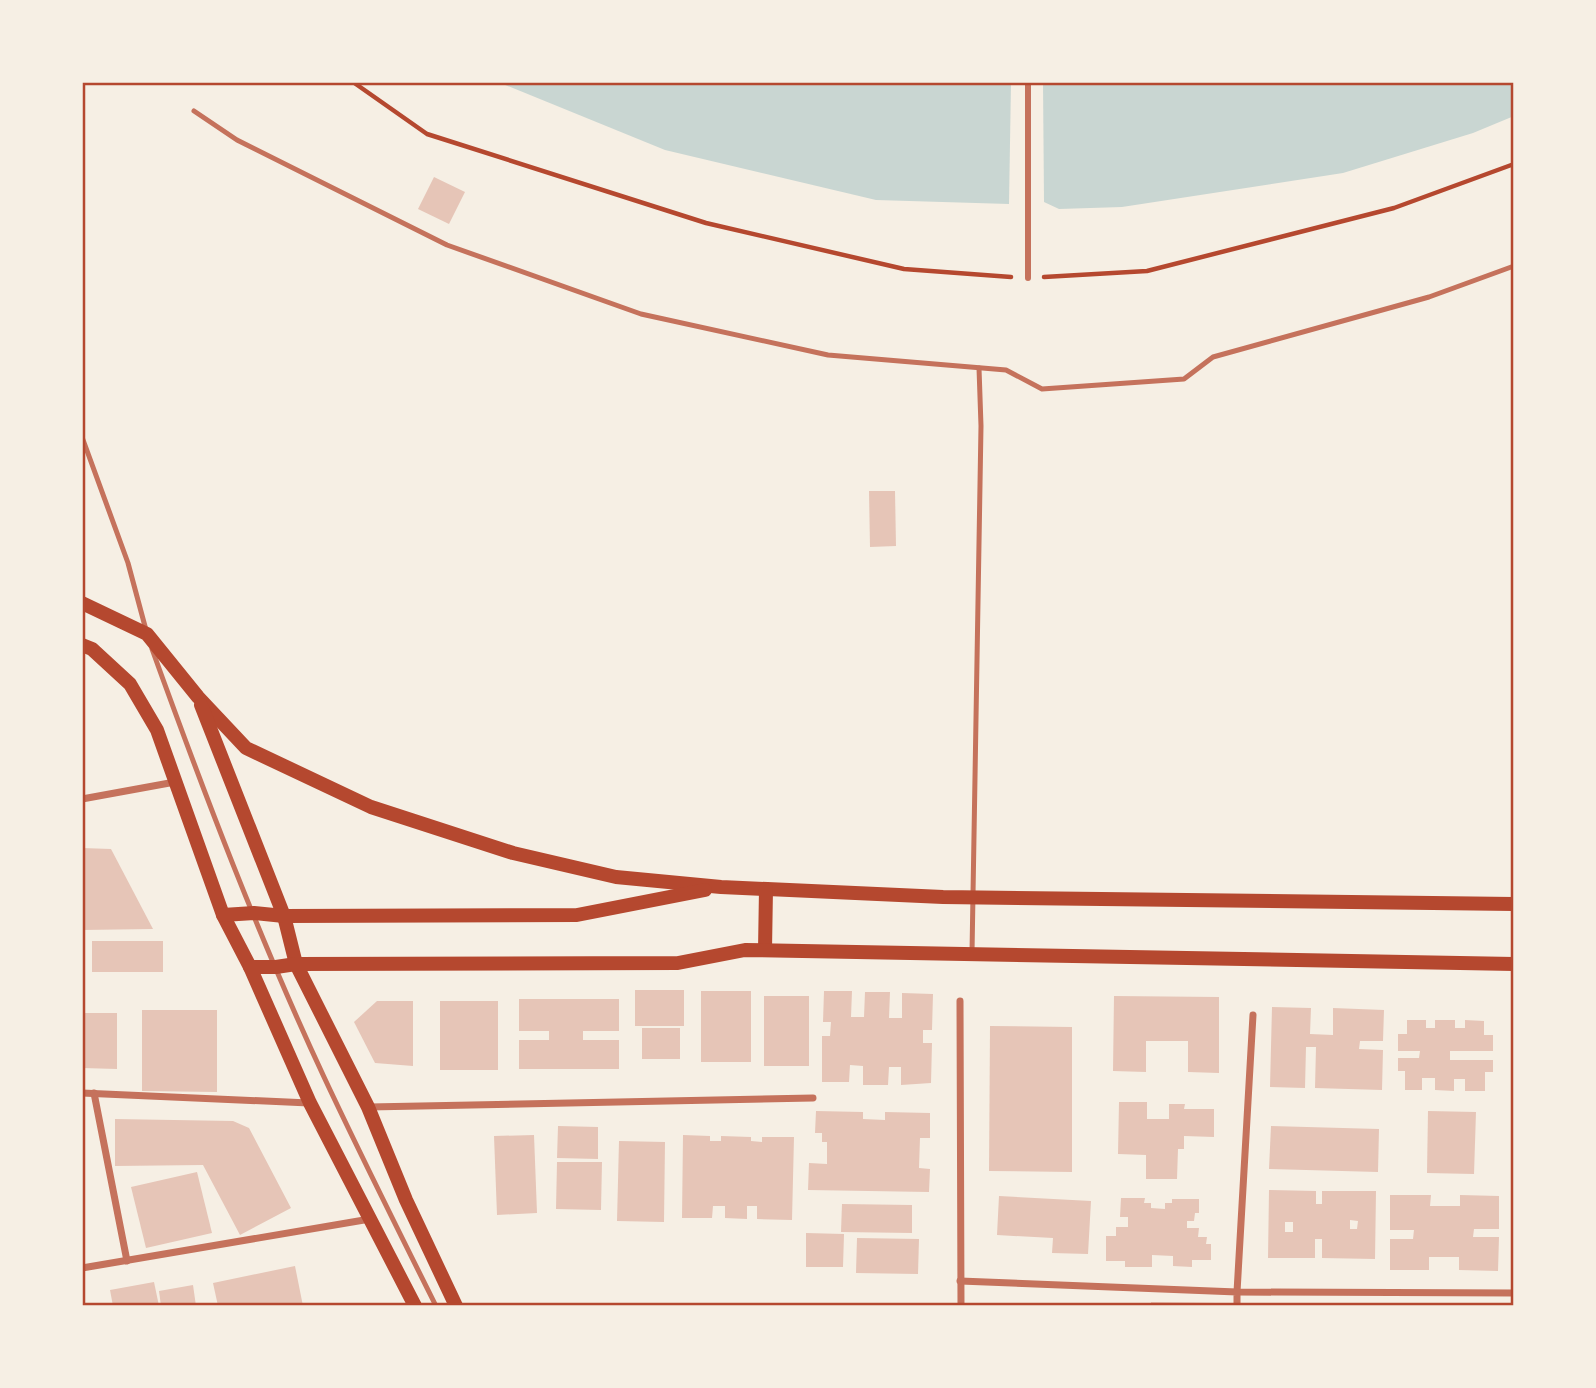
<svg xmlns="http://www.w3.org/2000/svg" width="1596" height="1388" viewBox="0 0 1596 1388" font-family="'Archivo Narrow',sans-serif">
	<rect width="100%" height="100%" fill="#f6efe4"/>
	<!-- water -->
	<g fill="#c9d6d2">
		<polygon points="498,82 1011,82 1009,204 876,200 665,150"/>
		<polygon points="1043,82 1514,82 1514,116 1473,133 1343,173 1122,207 1059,209 1044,202"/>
	</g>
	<!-- building -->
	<g fill="#e6c5b7" fill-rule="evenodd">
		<polygon points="434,177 465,192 449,224 418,209"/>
		<polygon points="869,491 895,491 896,546 870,547"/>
		<polygon points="82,848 111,849 153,929 82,930"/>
		<rect x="92" y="941" width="71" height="31"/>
		<rect x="635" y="990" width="49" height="36"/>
		<rect x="701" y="991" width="50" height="71"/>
		<polygon points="824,991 852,991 851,1017 864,1017 865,992 890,992 889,1018 902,1018 902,993 933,994 932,1030 923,1030 923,1043 932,1043 931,1083 901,1085 901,1067 889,1067 888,1085 863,1085 863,1066 850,1065 849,1082 822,1082 822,1036 830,1036 831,1022 823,1022"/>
		<rect x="764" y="996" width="45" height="70"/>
		<polygon points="1114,996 1219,997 1219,1073 1188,1072 1188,1041 1146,1041 1146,1072 1113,1071"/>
		<polygon points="519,999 619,999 619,1031 583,1031 583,1040 619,1040 619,1069 519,1069 519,1040 549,1040 549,1031 519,1031"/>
		<polygon points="377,1001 413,1001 413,1066 375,1063 354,1022"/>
		<rect x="440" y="1001" width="58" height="69"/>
		<polygon points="1272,1007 1311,1008 1310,1034 1333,1035 1333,1008 1384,1010 1383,1041 1360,1041 1359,1049 1383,1050 1382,1090 1315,1088 1316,1047 1306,1047 1305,1088 1270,1087"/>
		<polygon points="142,1010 217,1010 217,1092 142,1091"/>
		<polygon points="83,1013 117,1013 117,1069 82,1068"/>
		<polygon points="1407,1020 1426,1020 1426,1028 1435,1028 1435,1020 1455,1020 1455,1028 1465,1028 1465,1020 1484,1021 1484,1035 1493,1035 1493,1051 1450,1051 1450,1060 1493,1060 1493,1072 1485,1072 1485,1091 1465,1091 1465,1079 1454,1079 1454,1091 1435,1090 1435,1078 1422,1078 1422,1090 1405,1090 1405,1071 1398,1071 1398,1058 1419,1058 1420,1051 1398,1051 1398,1034 1407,1034"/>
		<polygon points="990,1026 1072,1027 1072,1172 989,1171"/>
		<rect x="642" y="1028" width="38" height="31"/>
		<polygon points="1119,1102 1147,1102 1147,1119 1169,1119 1169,1104 1185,1104 1184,1109 1214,1109 1214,1137 1184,1136 1184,1149 1178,1149 1177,1179 1146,1179 1146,1155 1118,1154"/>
		<polygon points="816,1111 863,1112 863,1119 885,1120 885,1112 930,1113 930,1138 920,1138 919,1168 930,1169 929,1192 808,1190 809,1163 827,1164 827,1142 822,1142 822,1133 815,1133"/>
		<polygon points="1428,1111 1476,1112 1474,1174 1427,1173"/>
		<polygon points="115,1119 233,1121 249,1128 291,1208 240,1235 203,1165 115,1166"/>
		<polygon points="558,1126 598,1127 598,1159 557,1158"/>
		<polygon points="1271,1126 1379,1129 1378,1172 1269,1169"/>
		<polygon points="534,1135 537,1213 497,1215 494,1136"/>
		<polygon points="683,1135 710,1136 710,1141 721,1141 721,1136 751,1137 751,1141 762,1142 762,1137 794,1137 792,1220 757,1219 757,1206 747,1206 747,1219 725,1218 725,1206 713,1206 712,1218 682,1218"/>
		<polygon points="619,1141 665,1142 664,1222 617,1221"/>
		<polygon points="557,1162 602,1162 601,1210 556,1209"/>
		<polygon points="197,1172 212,1233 146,1248 131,1187"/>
		<path d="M1269 1190 1316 1191V1204H1322V1191H1376L1375 1259 1322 1258V1239H1315V1258H1268ZM1350 1220 1358 1221 1357 1229H1350ZM1285 1222H1293V1232H1285Z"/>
		<polygon points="1390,1195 1431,1195 1430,1206 1460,1206 1460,1195 1499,1196 1499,1229 1474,1229 1473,1237 1499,1237 1498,1271 1459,1270 1459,1257 1429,1257 1429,1270 1390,1270 1390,1239 1413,1239 1414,1230 1390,1230"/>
		<polygon points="999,1196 1091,1201 1088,1254 1052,1253 1053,1238 997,1235"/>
		<polygon points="1121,1198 1145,1198 1144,1203 1151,1203 1151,1208 1165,1209 1165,1203 1172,1203 1172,1199 1199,1199 1199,1213 1195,1213 1194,1221 1187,1221 1187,1228 1199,1228 1198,1237 1207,1237 1206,1244 1211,1244 1211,1260 1192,1260 1192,1267 1173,1266 1173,1256 1152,1255 1152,1267 1125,1267 1125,1261 1106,1261 1106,1236 1116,1236 1116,1227 1128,1227 1128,1217 1120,1217"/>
		<polygon points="842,1204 912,1205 912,1233 841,1232"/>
		<polygon points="806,1233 844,1234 843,1267 806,1267"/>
		<polygon points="857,1238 919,1239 918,1274 856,1273"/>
		<polygon points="295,1266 303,1306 218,1306 213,1283"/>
		<polygon points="154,1282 159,1306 113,1306 110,1290"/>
		<polygon points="193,1285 196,1306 161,1306 159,1291"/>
		<polygon points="1151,1302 1216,1303 1216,1306 1151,1306"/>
	</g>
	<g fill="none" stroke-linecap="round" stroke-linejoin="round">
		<!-- path -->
		<g stroke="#b5482f" stroke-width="4.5">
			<polyline points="353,82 427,134 706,223 904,269 1011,277"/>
			<polyline points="1044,277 1147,271 1394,208 1514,164"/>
		</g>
		<!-- service -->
		<g stroke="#c5725c" stroke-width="5">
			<polyline points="194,111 237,140 447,245 641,314 828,355 1006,370 1042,389 1184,379 1213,357 1429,297 1514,266"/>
			<polyline points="82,437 128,563 146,630"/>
			<path d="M152 649C204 793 259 938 324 1077 360 1154 398 1230 436 1306"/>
			<polyline points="972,953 981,426 979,368"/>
		</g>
		<!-- pedestrian -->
		<polyline stroke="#c5725c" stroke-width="6" points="1028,278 1028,82"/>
		<!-- minor -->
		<g stroke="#c5725c" stroke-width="7">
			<polyline points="82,799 175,782"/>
			<polyline points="960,1001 961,1306"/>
			<polyline points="1253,1015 1237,1292 1514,1293"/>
			<polyline points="82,1093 309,1103"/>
			<polyline points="94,1093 127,1261"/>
			<polyline points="369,1107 813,1098"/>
			<polyline points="82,1268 370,1219"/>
			<polyline points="960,1281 1237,1292 1237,1306"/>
		</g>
		<!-- secondary -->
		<g stroke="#b5482f" stroke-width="14">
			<polyline points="82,603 147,634 198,697 246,748 371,807 513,853 616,877 721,887 943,897 1514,904"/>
			<polyline points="82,645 92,649 130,684 157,730 223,915 250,967 310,1103 415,1306"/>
			<polyline points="201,705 284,916 296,964 368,1107 406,1200 456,1306"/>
			<polyline points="223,915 254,913 284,916 577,915 705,890"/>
			<polyline points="765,950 766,889"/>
			<polyline points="250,967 276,967 296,964 678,963 745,950 1514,964"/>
		</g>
	</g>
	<!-- border -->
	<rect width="1596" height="1388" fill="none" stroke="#f6efe4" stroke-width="168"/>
	<rect x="84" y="84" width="1428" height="1220" fill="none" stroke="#b5482f" stroke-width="2.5"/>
</svg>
